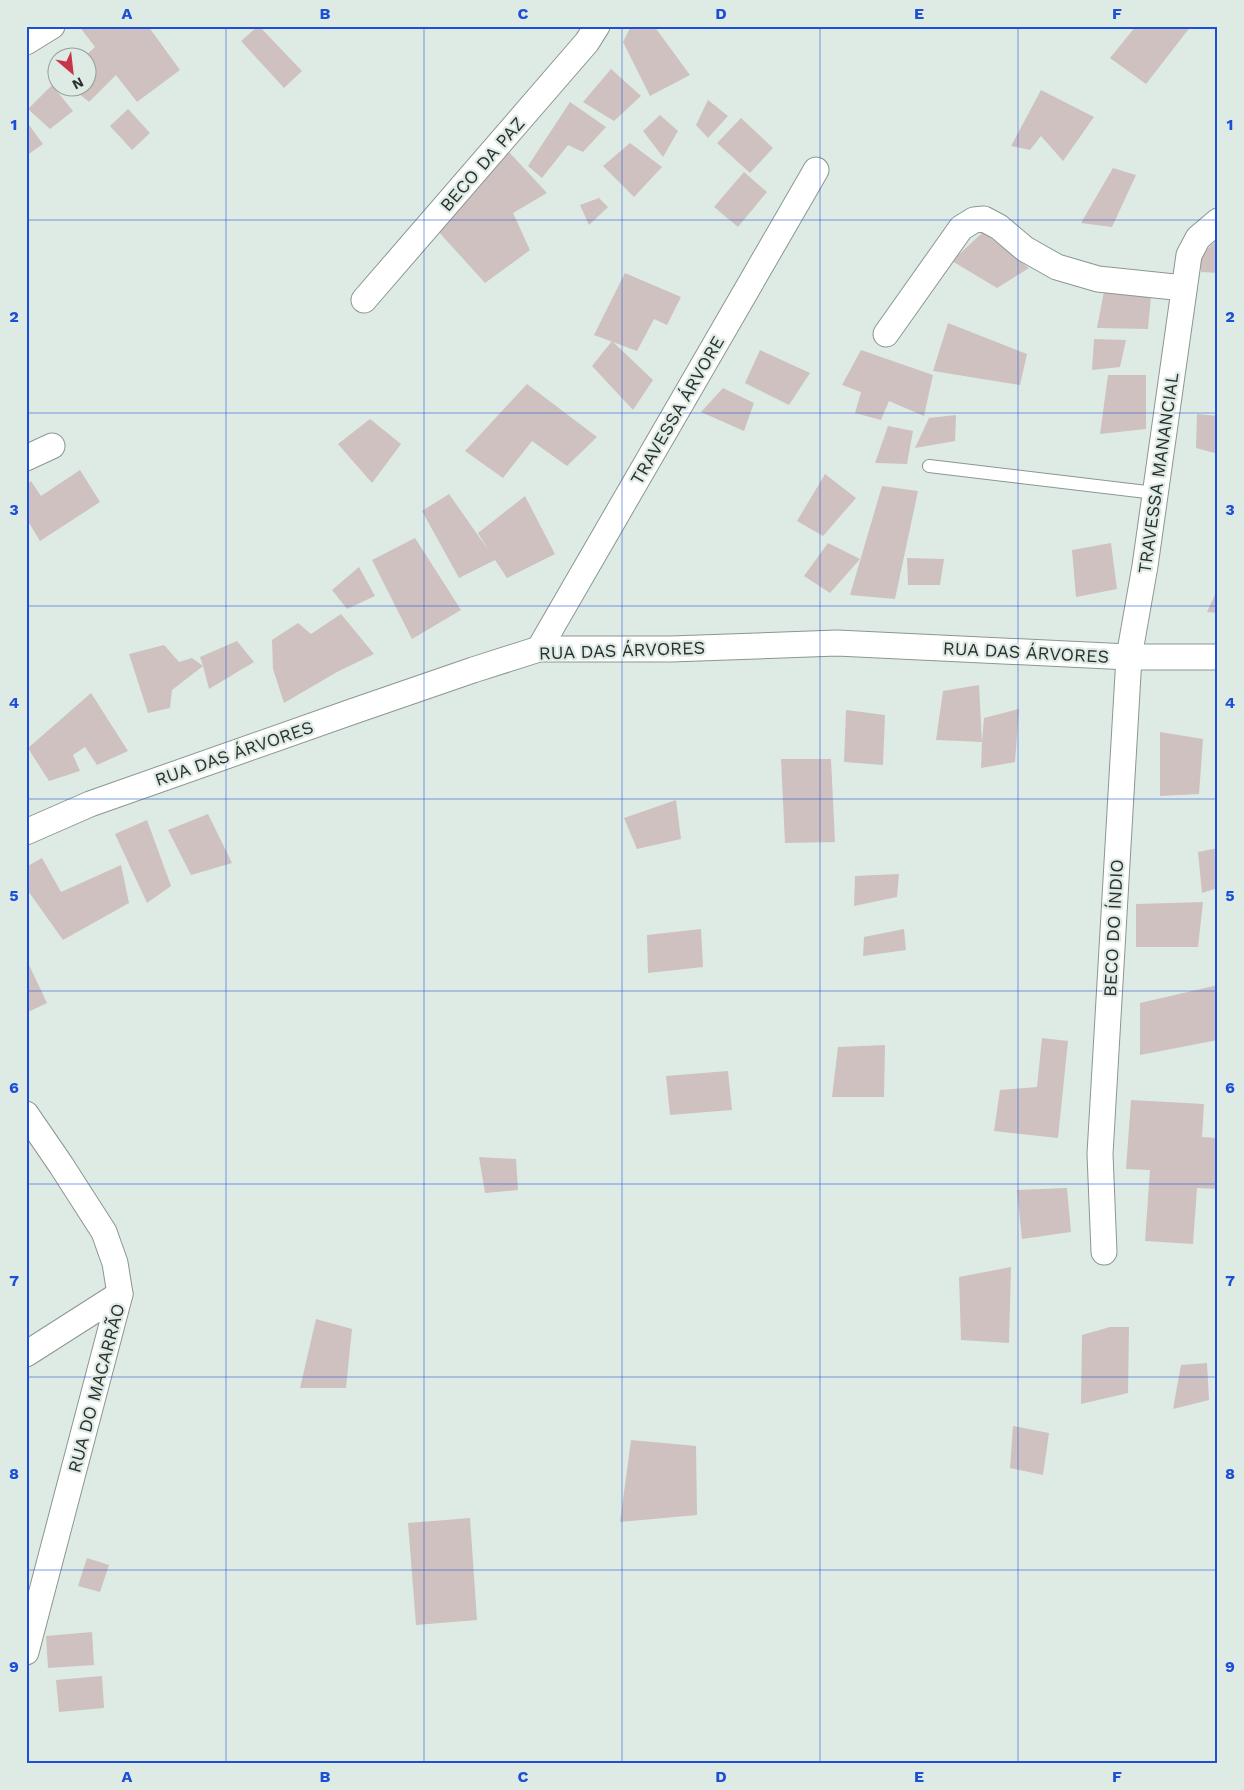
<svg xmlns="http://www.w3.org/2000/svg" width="1244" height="1790" viewBox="0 0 1244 1790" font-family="'Work Sans',sans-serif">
	<rect width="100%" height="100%" fill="#deebe4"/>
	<!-- building -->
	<g fill="#cfc1c0">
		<polygon points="79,26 148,26 180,70 137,102 116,75 89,102 72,88 88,88 88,58 83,58 95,47"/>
		<polygon points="258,26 259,26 302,71 284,88 241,41"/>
		<polygon points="631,26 654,26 690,75 650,96 623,42"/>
		<polygon points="1136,26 1191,26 1146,84 1110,58"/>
		<polygon points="611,69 641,96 614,121 583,102"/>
		<polygon points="52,85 73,111 50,129 28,109"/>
		<polygon points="1041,90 1094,117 1063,161 1041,136 1030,150 1011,146"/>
		<polygon points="708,100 728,116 708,138 696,125"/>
		<polygon points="570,102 606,127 583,152 568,145 542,178 528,166"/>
		<polygon points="128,109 150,133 132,150 110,126"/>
		<polygon points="660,115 678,131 663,157 643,131"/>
		<polygon points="741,118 773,148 750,173 717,143"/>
		<polygon points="26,121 43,144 26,156"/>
		<polygon points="630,143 662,167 634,197 603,166"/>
		<polygon points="509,152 547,193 513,213 530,250 485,283 437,230"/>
		<polygon points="1113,168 1136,175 1112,227 1081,223"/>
		<polygon points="744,172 767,192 738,227 714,207"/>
		<polygon points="599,198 608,207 589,225 580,205"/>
		<polygon points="983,232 1029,268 997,288 952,261"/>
		<polygon points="1218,239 1218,273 1201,272 1201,255"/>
		<polygon points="625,273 681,297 667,325 654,319 637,351 594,335"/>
		<polygon points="1105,286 1152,286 1148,329 1097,328"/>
		<polygon points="948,323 1027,354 1020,385 933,371"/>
		<polygon points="1094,339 1126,340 1120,367 1092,370"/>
		<polygon points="612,341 653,380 633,410 592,366"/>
		<polygon points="760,350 810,373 789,405 745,383"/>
		<polygon points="861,350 933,375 924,416 889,401 881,420 855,413 861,392 842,385"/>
		<polygon points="1108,375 1146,375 1146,429 1100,434"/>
		<polygon points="527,384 597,437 567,466 532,441 503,478 465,451"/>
		<polygon points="723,388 754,403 744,431 701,412"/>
		<polygon points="1197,414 1218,416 1218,454 1196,448"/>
		<polygon points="956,415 955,441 915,448 929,418"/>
		<polygon points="370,419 401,444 372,483 338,444"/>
		<polygon points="888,426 913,431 907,464 875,463"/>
		<polygon points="80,470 100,502 40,541 26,518 26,485 31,481 41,496"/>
		<polygon points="825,474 856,498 823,536 797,521"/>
		<polygon points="882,486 918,491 895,599 850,595"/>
		<polygon points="449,494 489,551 478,533 525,496 555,554 507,578 495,560 459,578 422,511"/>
		<polygon points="415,538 461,610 412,639 372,560"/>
		<polygon points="828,543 860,559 830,593 804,576"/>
		<polygon points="1111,543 1117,589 1076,597 1072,550"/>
		<polygon points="907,558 944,559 940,585 908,585"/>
		<polygon points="359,567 375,596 347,609 332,590"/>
		<polygon points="1218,588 1218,613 1207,612"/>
		<polygon points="341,614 374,654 337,672 284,703 273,669 272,640 298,623 311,634"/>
		<polygon points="237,641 254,662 209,689 203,666 172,690 170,708 148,713 129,654 164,645 179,662 192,658 203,666 200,657"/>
		<polygon points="979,685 982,742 984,718 1019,709 1015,762 981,768 982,742 936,740 943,691"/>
		<polygon points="91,693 128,751 97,765 85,747 73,755 80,771 49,781 28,748"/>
		<polygon points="846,710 885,715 883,765 844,762"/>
		<polygon points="1160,732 1203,739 1199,794 1160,796"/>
		<polygon points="781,759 831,759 835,842 785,843"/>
		<polygon points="676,800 681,839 637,849 624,818"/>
		<polygon points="208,814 232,863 191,875 168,830"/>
		<polygon points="147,820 171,886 147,903 115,834"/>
		<polygon points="1218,848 1218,888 1202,893 1198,852"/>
		<polygon points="42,858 61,892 121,865 129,903 63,940 26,888 26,867"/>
		<polygon points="899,874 897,897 854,906 855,876"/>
		<polygon points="1203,902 1198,947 1136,947 1136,904"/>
		<polygon points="701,929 703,967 648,973 647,935"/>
		<polygon points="904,929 906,950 863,956 864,937"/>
		<polygon points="28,963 47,1003 26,1013 26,964"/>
		<polygon points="1218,985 1218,1040 1140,1055 1140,1003"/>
		<polygon points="1042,1038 1068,1041 1058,1138 994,1131 1000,1090 1037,1087"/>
		<polygon points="885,1045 884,1097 832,1097 838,1047"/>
		<polygon points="728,1071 732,1110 670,1115 666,1076"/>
		<polygon points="1131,1100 1204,1104 1202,1137 1218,1138 1218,1189 1197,1188 1193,1244 1145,1241 1150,1170 1126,1169"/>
		<polygon points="479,1157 516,1159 518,1190 485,1193"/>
		<polygon points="1067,1188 1071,1232 1022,1239 1017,1190"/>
		<polygon points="1011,1267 1009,1343 961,1340 959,1277"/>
		<polygon points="316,1319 352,1329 346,1388 300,1388"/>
		<polygon points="1110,1327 1129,1327 1128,1393 1081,1404 1082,1335"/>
		<polygon points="1207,1363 1209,1400 1173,1409 1181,1365"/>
		<polygon points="1013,1426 1049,1433 1043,1475 1010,1468"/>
		<polygon points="631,1440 696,1446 697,1515 620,1522"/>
		<polygon points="470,1518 477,1620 416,1625 408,1523"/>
		<polygon points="87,1558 109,1565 100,1592 78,1586"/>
		<polygon points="92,1632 94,1665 48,1668 46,1636"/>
		<polygon points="102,1676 104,1708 59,1712 56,1680"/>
	</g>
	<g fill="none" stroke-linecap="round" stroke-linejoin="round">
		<defs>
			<polyline id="service" points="929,466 1155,493"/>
			<g id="minor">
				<polyline points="26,42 52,26"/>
				<polyline points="364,300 587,42 597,26"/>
				<polyline points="886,334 961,228 974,220 984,219 999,227 1025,249 1057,267 1098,279 1184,288"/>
				<polyline points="26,458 52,446"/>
				<polyline points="539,649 816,170"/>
				<polyline points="26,832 90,804 354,711 473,670 539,649 671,649 837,643 1129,657 1218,657"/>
				<polyline points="26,1114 61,1165 104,1232 115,1263 120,1294 26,1652"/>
				<polyline points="1104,1252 1100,1154 1129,657 1145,566 1189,255 1198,238 1218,221"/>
				<polyline points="26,1354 120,1294"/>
			</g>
		</defs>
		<!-- service casing -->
		<use href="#service" stroke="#8b9790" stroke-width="14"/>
		<!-- minor casing -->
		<use href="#minor" stroke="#8b9790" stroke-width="27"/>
		<!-- service -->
		<use href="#service" stroke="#fff" stroke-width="12"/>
		<!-- minor -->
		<use href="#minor" stroke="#fff" stroke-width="25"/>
	</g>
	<!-- grid -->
	<path fill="none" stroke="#1d4ed8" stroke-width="1" stroke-opacity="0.55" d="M226 26V1764M424 26V1764M622 26V1764M820 26V1764M1018 26V1764M26 220H1218M26 413H1218M26 606H1218M26 799H1218M26 991H1218M26 1184H1218M26 1377H1218M26 1570H1218"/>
	<g text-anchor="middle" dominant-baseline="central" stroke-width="4.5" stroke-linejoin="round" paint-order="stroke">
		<!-- street labels -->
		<g font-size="18" fill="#2b302e" stroke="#deebe4">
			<text transform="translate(482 164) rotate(-49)">BECO DA PAZ</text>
			<text transform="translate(677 410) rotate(-60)">TRAVESSA ÁRVORE</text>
			<text transform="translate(1158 473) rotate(-82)">TRAVESSA MANANCIAL</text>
			<text transform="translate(622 650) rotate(-2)">RUA DAS ÁRVORES</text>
			<text transform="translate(1026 652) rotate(3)">RUA DAS ÁRVORES</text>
			<text transform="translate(234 753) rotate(-19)">RUA DAS ÁRVORES</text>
			<text transform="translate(1113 928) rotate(-87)">BECO DO ÍNDIO</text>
			<text transform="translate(96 1388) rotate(-75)">RUA DO MACARRÃO</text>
		</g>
	</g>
	<!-- border -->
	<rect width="1244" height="1790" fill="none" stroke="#deebe4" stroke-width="55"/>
	<!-- north arrow -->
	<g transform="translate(72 72) rotate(152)"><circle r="24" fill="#deebe4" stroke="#96a09b"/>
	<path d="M0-4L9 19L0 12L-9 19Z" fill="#c73648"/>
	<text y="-8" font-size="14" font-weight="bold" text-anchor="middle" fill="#2b302e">N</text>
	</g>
	<rect x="28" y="28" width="1188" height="1734" fill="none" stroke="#1d4ed8" stroke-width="2"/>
	<g font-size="16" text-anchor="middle" font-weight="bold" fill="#1d4ed8">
		<text x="127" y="19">A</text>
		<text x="325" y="19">B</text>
		<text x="523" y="19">C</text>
		<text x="721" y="19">D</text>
		<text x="919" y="19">E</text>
		<text x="1117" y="19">F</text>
		<text x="14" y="130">1</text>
		<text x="1230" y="130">1</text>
		<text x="14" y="322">2</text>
		<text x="1230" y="322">2</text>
		<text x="14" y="515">3</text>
		<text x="1230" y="515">3</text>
		<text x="14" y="708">4</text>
		<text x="1230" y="708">4</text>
		<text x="14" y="901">5</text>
		<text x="1230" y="901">5</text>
		<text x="14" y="1093">6</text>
		<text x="1230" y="1093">6</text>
		<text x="14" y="1286">7</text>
		<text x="1230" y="1286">7</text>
		<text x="14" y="1479">8</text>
		<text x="1230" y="1479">8</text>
		<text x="14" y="1672">9</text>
		<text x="1230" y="1672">9</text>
		<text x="127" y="1782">A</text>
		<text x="325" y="1782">B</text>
		<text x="523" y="1782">C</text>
		<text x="721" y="1782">D</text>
		<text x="919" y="1782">E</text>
		<text x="1117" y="1782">F</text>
	</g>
</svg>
